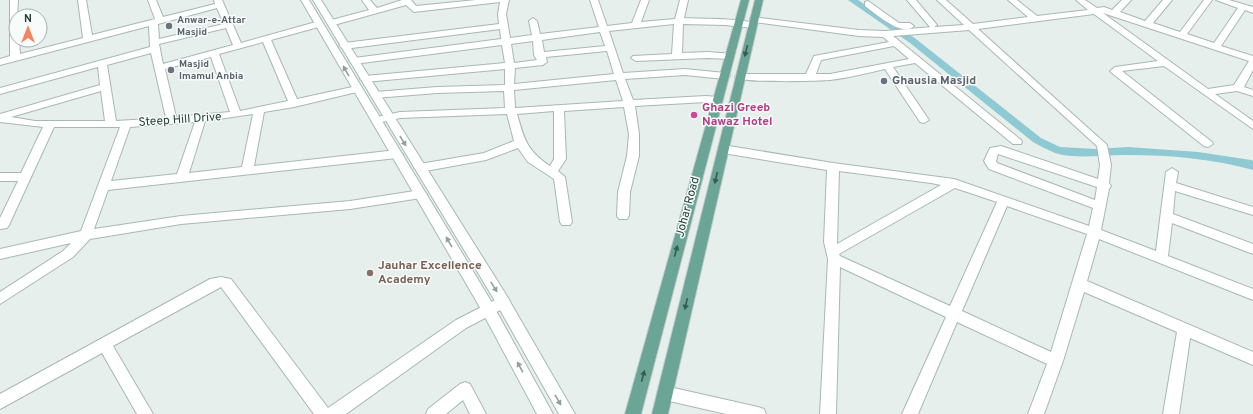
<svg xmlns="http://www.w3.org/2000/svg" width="1253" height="414" viewBox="0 0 1253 414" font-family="Overpass,sans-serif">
	<rect width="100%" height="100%" fill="#e6efeb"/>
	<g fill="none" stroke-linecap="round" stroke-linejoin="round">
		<!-- canal -->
		<path fill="#8ec9d4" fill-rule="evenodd" d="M848 0H858L916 39 1041 138 1060 147 1096 149 1128 147 1198 152 1251 160 1253 161V170C1214 159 1170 155 1129 155 1105 154 1079 160 1055 153 1048 150 1040 146 1033 142L910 43Z"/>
		<defs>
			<g id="street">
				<path d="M10 0H18L16 40H19L20 54 83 38 78 0H86L92 35 155 19 148 0H156L163 17 215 4 214 0H222L241 43 316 22H322V26L271 40 297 99 357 86 362 89 361 91 294 107 264 112 254 166 397 150 403 154 397 158 108 190 94 229 181 216 350 201 421 190 427 194 421 198 350 209 181 224 90 239 73 257 0 304V292L63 251 71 243 0 259V249L81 231 120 127H54L9 225 7 228 0 229V218L18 181H0V173H21L43 127 0 122V114L100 85 98 67 0 94V88L150 47 149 26 0 65V59L10 56ZM217 8 224 24 159 39 158 24ZM226 28 233 45 163 64 159 44ZM263 42 288 101 240 111 219 54ZM151 53 166 118 116 121 107 65ZM211 57 230 112 176 117 165 69ZM101 91 105 121H35L11 117ZM253 114 242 167 189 173 205 121ZM195 122 177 174 111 181 130 127Z"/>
				<path d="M362 0H370L377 8 402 0H411L416 6 476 0H509L506 14 510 38 532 35 529 21 533 18 537 21 540 34 599 27 590 0H598L607 26 632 23 641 0H649L641 22 675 19 680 0H688L684 18C697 19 750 18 757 25L753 28 725 25 683 24 682 53 708 52 733 54V58L730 59 708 58 636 61 631 58 633 56 672 54 674 24 609 31 623 73 685 69 725 73 730 76 725 79 685 75 625 79 633 100 706 96 718 97 723 100 718 103 706 102 635 106 639 134V156L630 192 629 216 627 219H619L617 216 618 192 627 156 629 134 624 107 564 111 566 159 558 171 565 177 572 222 570 225H562L560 222 554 179 528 162 518 148 486 160 420 172 414 168 420 164 484 153 514 141 507 114 400 118 377 123 372 120 373 118 400 112 505 108 504 91 437 93 375 98 370 95 375 92 437 87 505 85V69L365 82 360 79 365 76 505 63 502 45 354 64 349 61 354 58 501 39 500 29 344 49 339 46 344 43 499 24 498 14 500 2 414 12 406 5 334 25H328V21L369 10ZM600 32 605 46 544 52 542 40ZM533 41 534 55 537 60 514 63 511 44ZM607 51 614 74 514 84 515 68 543 65 547 62 546 57ZM616 80 623 101 515 108 514 90ZM554 111V159L550 166C527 151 524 139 517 114Z"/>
				<path d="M907 0H916L937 25 934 27 964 25 937 0H946L973 24 1028 17 1008 0H1017L1037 16 1088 10 1076 0H1085L1097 8 1104 7 1112 10 1122 0H1131L1120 12 1145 21 1163 0H1172L1153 23 1180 32 1204 0H1212L1187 34 1214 43 1238 8 1216 0H1229L1253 7V13L1245 10 1221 46 1253 56V70L1244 87 1253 90V96L1237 91 1215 94 1253 121V129L1164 66 1122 71 1212 142 1213 144 1208 147 1204 146 1112 73 1110 71 1115 67 1158 61 1094 14 978 29 1107 145 1111 165 1109 183 1111 186 1109 189 1101 230 1156 251 1166 172 1172 168 1178 172 1176 183 1253 207V215L1175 191 1173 214 1253 244V254L1172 223 1168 256 1253 289V300L1099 239 1087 281 1253 352V365L1190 338 1179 414H1163L1177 332 1084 292 1063 361 1044 414H1028L1047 364 957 322 918 414H902L946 317 840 267 836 414H820L828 259 824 242 827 170 723 153 718 149 719 146 723 145 833 163 954 179 1089 226 1093 208 989 169 984 161 990 148 1001 146 1098 179 1100 165 1097 146 969 30 893 36 1021 140 1022 142 1021 144H1013L915 63 893 67 929 120 924 123 920 122 885 69C867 73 848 78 830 80 818 81 740 83 735 77L740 74H806L814 56 889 42 883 37 859 36 754 22 750 19 751 17 859 30 885 31 932 27H930ZM1103 13 1249 61 1234 85 1208 89ZM894 46 909 59 830 74H816L821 60ZM998 154 1097 187 1095 200 997 163 996 161ZM839 171 931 183 941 185 837 244ZM955 188 997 202 950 306 840 256 839 254ZM1007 206 1087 234 1051 352 962 311Z"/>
				<path d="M868 1 899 23H910L914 26C902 38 875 13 865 6V2Z"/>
				<polygon points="221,277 231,279 328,408 456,320 503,296 508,298 510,302 508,306 466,328 346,414 314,414 221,287 113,346 153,414 137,414 102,353 0,409 0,394 210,279"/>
				<polygon points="465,382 470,384 486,414 470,414 463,400 446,414 426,414 428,409 460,384"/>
				<polygon points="665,386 758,407 764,409 766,414 726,414 665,400 660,398 657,393 660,388"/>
			</g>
			<g id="secondary">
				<polygon points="301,0 309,0 488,296 553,414 537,414 478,304"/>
				<polygon points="313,0 321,0 505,293 575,414 559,414 495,301"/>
			</g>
			<g id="primary">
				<polygon points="741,0 749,0 641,414 625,414"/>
				<polygon points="755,0 763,0 668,414 652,414"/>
			</g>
		</defs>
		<!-- street casing -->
		<use href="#street" stroke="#a8b8b2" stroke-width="2"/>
		<!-- secondary casing -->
		<use href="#secondary" stroke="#a4bbb3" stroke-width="2"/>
		<!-- primary casing -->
		<use href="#primary" stroke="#c2cac8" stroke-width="2"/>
		<!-- street -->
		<use href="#street" fill="#fff" fill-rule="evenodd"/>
		<!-- secondary -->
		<use href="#secondary" fill="#fff" fill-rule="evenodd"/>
		<!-- primary -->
		<use href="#primary" fill="#6aa596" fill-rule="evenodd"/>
	</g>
	<!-- one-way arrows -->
	<defs><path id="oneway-solid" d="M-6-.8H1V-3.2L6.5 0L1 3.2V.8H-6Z"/></defs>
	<g fill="#365b51">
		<use href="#oneway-solid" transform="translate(746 51) rotate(104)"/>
		<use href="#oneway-solid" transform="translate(716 178) rotate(103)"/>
		<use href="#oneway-solid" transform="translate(676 251) rotate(-75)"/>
		<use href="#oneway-solid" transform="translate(686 304) rotate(103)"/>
		<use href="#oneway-solid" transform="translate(643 376) rotate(-75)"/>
	</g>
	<g fill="#92a09c">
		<use href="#oneway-solid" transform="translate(346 71) rotate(-120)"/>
		<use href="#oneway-solid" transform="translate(403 141) rotate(59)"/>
		<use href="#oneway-solid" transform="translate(449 242) rotate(-120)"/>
		<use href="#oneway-solid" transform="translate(494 287) rotate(58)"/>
		<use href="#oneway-solid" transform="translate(520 367) rotate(-119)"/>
		<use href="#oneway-solid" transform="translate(558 400) rotate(60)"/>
	</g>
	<!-- markers -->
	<g fill="#6b7280" stroke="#f7fbf9" stroke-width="1.5">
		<circle cx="169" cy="26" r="4"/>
		<circle cx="171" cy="70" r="4"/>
		<circle cx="884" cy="81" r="4"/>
	</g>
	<circle fill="#d1479c" stroke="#f7fbf9" stroke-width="1.5" cx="694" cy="115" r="4"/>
	<circle fill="#8d6e63" stroke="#f7fbf9" stroke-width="1.5" cx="370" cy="273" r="4"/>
	<g text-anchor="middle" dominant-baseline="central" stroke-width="3" stroke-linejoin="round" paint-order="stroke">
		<!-- far-worship labels -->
		<g font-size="10" font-weight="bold" fill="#5b616d" stroke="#f7fbf9" text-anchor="start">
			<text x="177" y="20">Anwar-e-Attar<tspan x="177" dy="12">Masjid</tspan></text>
			<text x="179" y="64">Masjid<tspan x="179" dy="12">Imamul Anbia</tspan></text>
		</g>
		<!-- worship labels -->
		<g font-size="12" font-weight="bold" fill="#5b616d" stroke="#f7fbf9" text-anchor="start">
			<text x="892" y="81">Ghausia Masjid</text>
		</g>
		<!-- hotel labels -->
		<g font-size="12" font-weight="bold" fill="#b23c85" stroke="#f7fbf9" text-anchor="start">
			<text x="702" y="108">Ghazi Greeb<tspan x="702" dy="14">Nawaz Hotel</tspan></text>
		</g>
		<!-- street labels -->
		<g font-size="12" fill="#24423a" stroke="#f7fbf9">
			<text transform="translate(180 120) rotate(-4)">Steep Hill Drive</text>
			<text transform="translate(688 207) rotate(-75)">Johar Road</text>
		</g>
		<!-- education labels -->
		<g font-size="12" font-weight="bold" fill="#785e54" stroke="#f7fbf9" text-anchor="start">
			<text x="378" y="266">Jauhar Excellence<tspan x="378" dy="14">Academy</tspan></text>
		</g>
	</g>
	<!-- north arrow -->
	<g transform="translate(28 28)"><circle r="19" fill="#f7fbf9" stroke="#a3b1ad"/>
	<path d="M0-3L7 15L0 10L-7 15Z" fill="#f4845f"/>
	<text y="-6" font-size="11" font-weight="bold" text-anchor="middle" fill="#24423a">N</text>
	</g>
</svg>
